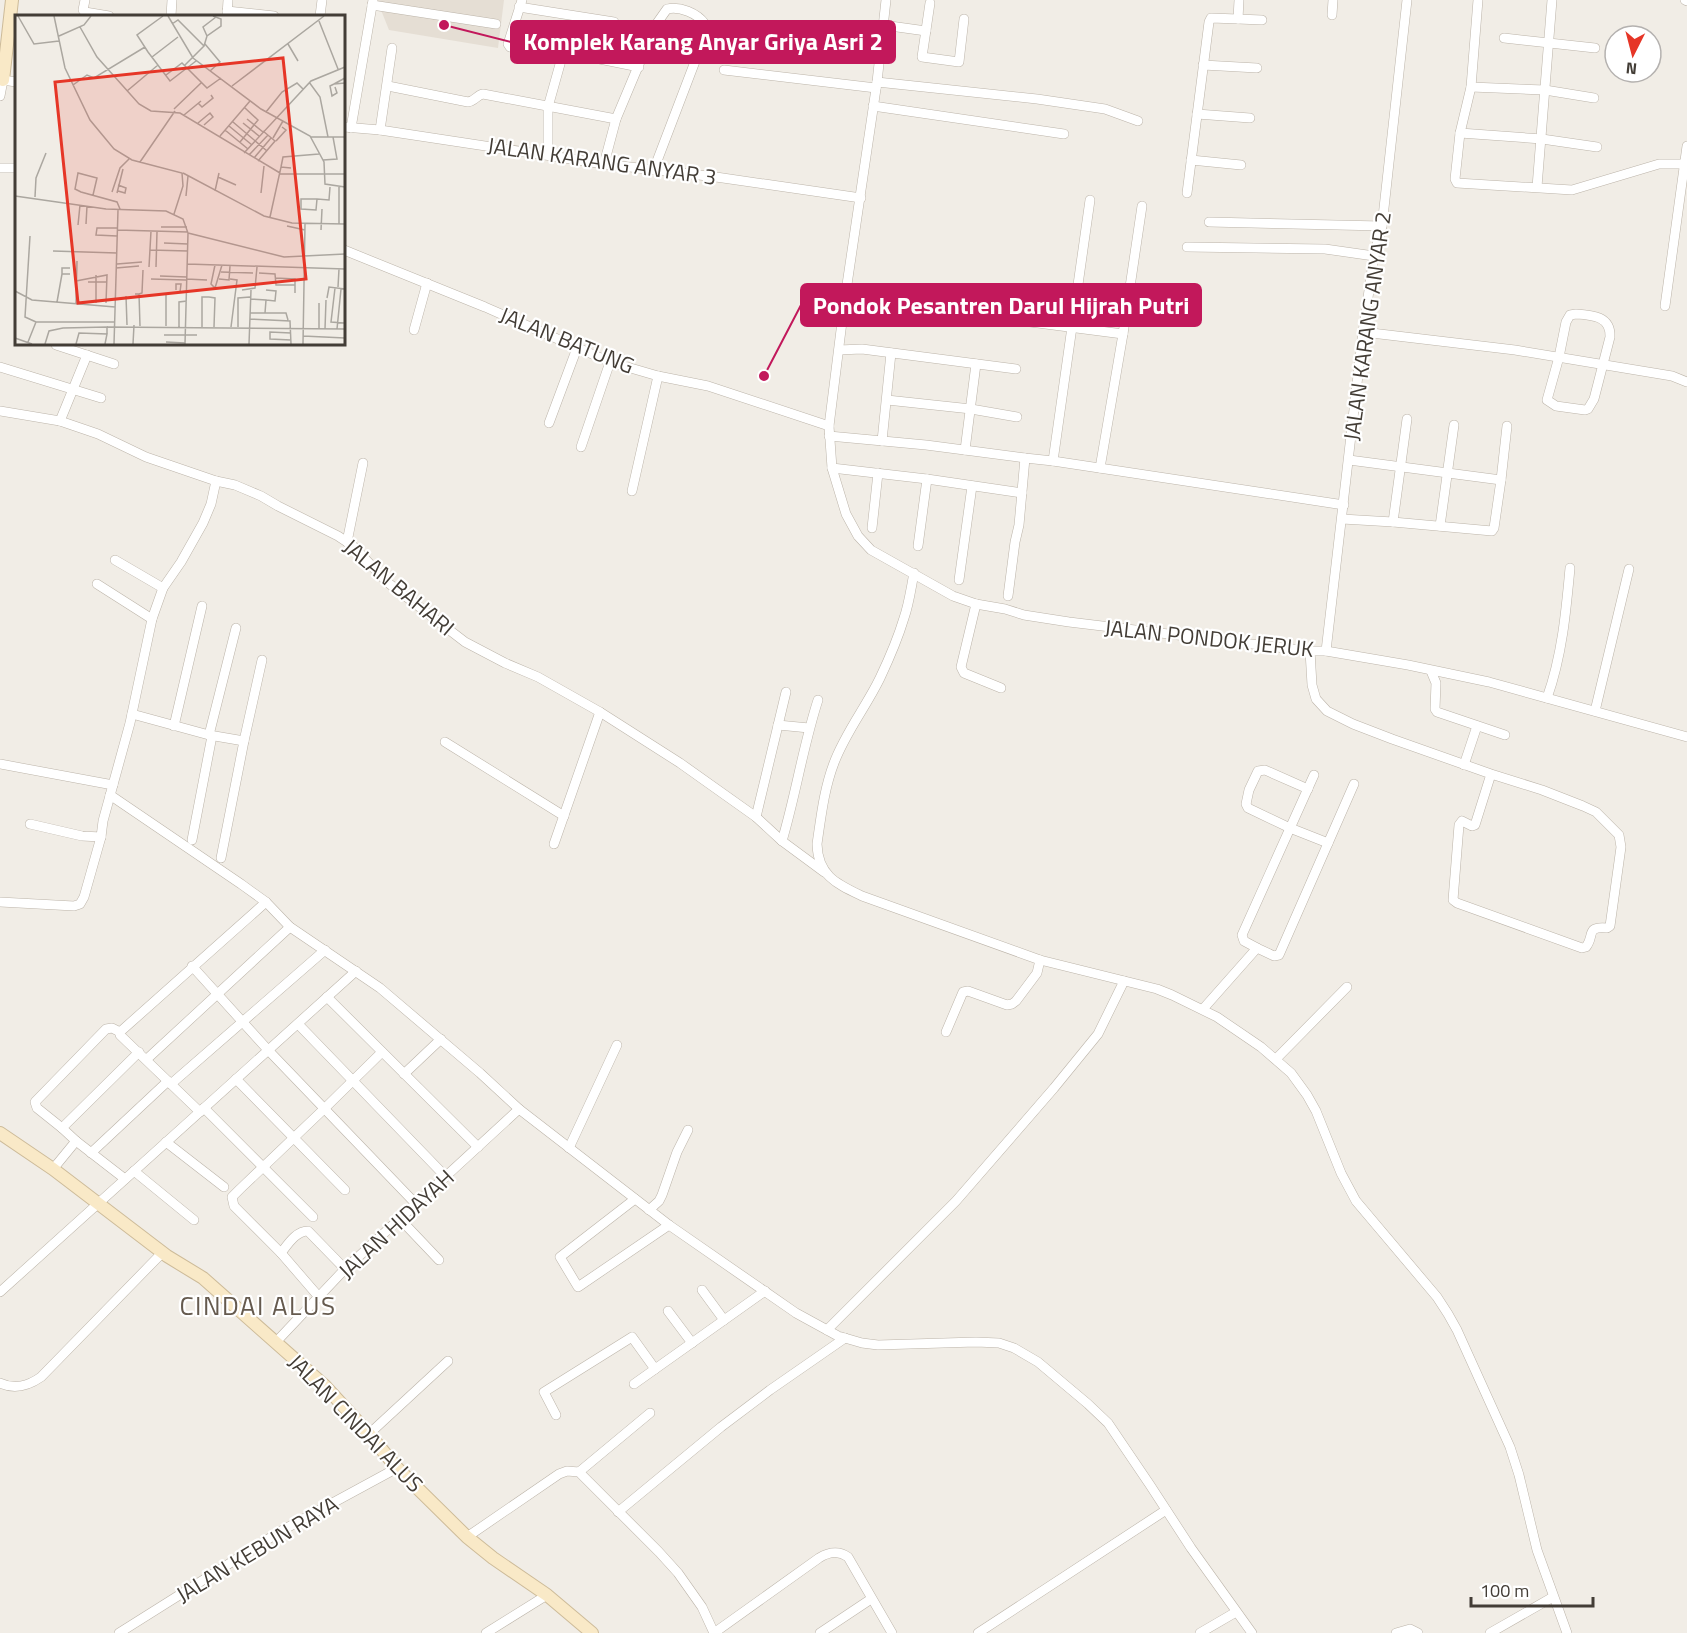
<svg xmlns="http://www.w3.org/2000/svg" width="1687" height="1633" viewBox="0 0 1687 1633" font-family="'Titillium Web',sans-serif">
	<rect width="100%" height="100%" fill="#f1ede6"/>
	<!-- residential -->
	<polygon fill="#e5ded4" points="377,0 504,0 498,48 389,30"/>
	<g fill="none" stroke-linecap="round" stroke-linejoin="round">
		<defs>
			<g id="street">
				<polyline points="85,0 83,10 85,12 109,16"/>
				<polyline points="522,0 508,44 510,47 562,57"/>
				<polyline points="886,0 877,82 845,298 829,426 832,468 846,514 858,536 871,550 953,596 976,604 1005,609 1024,615 1069,622 1310,651 1326,651 1408,665 1489,682 1687,737"/>
				<polyline points="1239,0 1238,19 1262,20"/>
				<polyline points="1478,0 1471,87 1460,133 1455,179 1457,183 1572,190 1659,164 1684,164"/>
				<polyline points="1685,0 1687,1"/>
				<polyline points="930,3 922,57 959,62 964,19"/>
				<polyline points="372,5 496,24"/>
				<polyline points="519,7 614,22"/>
				<polyline points="227,11 274,16"/>
				<polyline points="1332,15 1333,0"/>
				<polyline points="171,16 172,0"/>
				<polyline points="227,16 228,0"/>
				<polyline points="320,16 322,0"/>
				<polyline points="883,25 926,31"/>
				<polyline points="1504,38 1595,48"/>
				<polyline points="1203,65 1257,68"/>
				<polyline points="724,70 876,88"/>
				<polyline points="877,82 1037,99 1105,109 1138,121"/>
				<path d="M388 86 468 102C475 101 477 95 483 94L616 119"/>
				<polyline points="1471,87 1545,90 1594,98"/>
				<polyline points="0,96 3,80 16,82"/>
				<polyline points="873,106 1064,134"/>
				<polyline points="1197,114 1250,118"/>
				<polyline points="344,127 380,130 604,164 716,177 861,198"/>
				<polyline points="351,128 373,0"/>
				<polyline points="380,130 392,48"/>
				<polyline points="1460,133 1542,139 1597,147"/>
				<polyline points="548,154 548,107 562,57 570,53 639,67"/>
				<polyline points="1191,160 1241,165"/>
				<path d="M604 164 616 119 655 26 667 9C680 6 697 13 705 24L701 31 704 38 654 169"/>
				<polyline points="0,168 16,168"/>
				<polyline points="1537,187 1552,0"/>
				<polyline points="1187,193 1209,22 1211,18 1238,19"/>
				<polyline points="1209,222 1382,226"/>
				<polyline points="1187,247 1325,249 1374,256"/>
				<polyline points="344,250 485,307 610,362 658,376 708,386 829,426"/>
				<polyline points="845,298 1123,334"/>
				<polyline points="1665,306 1687,146"/>
				<path d="M1576 314C1592 315 1611 316 1610 337L1594 399 1588 409 1585 410 1556 406 1547 400 1559 357 1566 322 1570 315Z"/>
				<polyline points="414,330 427,283"/>
				<polyline points="1363,332 1515,350 1672,376 1687,382"/>
				<polyline points="56,345 114,364"/>
				<polyline points="839,350 862,349 1016,369"/>
				<polyline points="0,367 101,398"/>
				<polyline points="887,400 971,409 1017,417"/>
				<polyline points="0,411 60,421 98,434 146,457 216,481 235,485 261,496 278,506 338,536 353,546 387,582 465,642 505,663 538,677 600,712 680,763 756,817 782,841 824,872"/>
				<polyline points="60,421 87,355"/>
				<polyline points="549,423 577,348"/>
				<polyline points="829,436 926,445 1025,458 1053,461 1344,505"/>
				<polyline points="882,441 891,353"/>
				<polyline points="581,447 610,362"/>
				<polyline points="965,450 976,364"/>
				<polyline points="1053,461 1090,200"/>
				<polyline points="832,468 927,479 1022,493"/>
				<polyline points="1100,468 1123,334 1142,206"/>
				<polyline points="1501,480 1507,426"/>
				<polyline points="632,491 658,376"/>
				<polyline points="1342,519 1393,522 1492,531 1494,528 1501,480 1349,460"/>
				<polyline points="1393,522 1407,419"/>
				<polyline points="1440,526 1454,425"/>
				<polyline points="872,528 878,473"/>
				<polyline points="347,542 363,463"/>
				<polyline points="918,546 927,479"/>
				<polyline points="115,560 163,588"/>
				<path d="M914 573C911 588 909 604 904 618 898 638 889 659 880 678 866 707 845 733 834 763 824 789 821 817 817 844 818 876 837 884 862 896L1040 960 1157 989 1172 995 1217 1017 1261 1047 1291 1073 1307 1095 1316 1111 1341 1173 1356 1201 1437 1297 1448 1314 1457 1330 1510 1447 1519 1475 1537 1550 1567 1633"/>
				<polyline points="959,580 972,486"/>
				<polyline points="97,584 152,619"/>
				<polyline points="1008,596 1015,542 1019,525 1025,458"/>
				<polyline points="976,604 961,667 964,673 1001,688"/>
				<path d="M1310 651 1312 685 1316 699 1327 711 1353 724 1392 739 1491 774 1542 790 1583 806 1596 812 1619 835 1621 847 1610 926 1607 928C1585 926 1595 936 1586 947L1582 948 1457 903 1453 900 1459 825 1462 821 1472 826 1475 825 1491 774"/>
				<polyline points="1326,651 1363,332 1374,256 1382,226 1407,0"/>
				<polyline points="1431,671 1436,683 1435,709 1437,712 1505,735"/>
				<path d="M1547 698C1562 656 1566 612 1570 568"/>
				<polyline points="1595,711 1629,569"/>
				<polyline points="132,714 209,735 244,741"/>
				<polyline points="778,725 809,728"/>
				<polyline points="174,726 202,606"/>
				<polyline points="209,735 236,628"/>
				<polyline points="445,742 564,816"/>
				<polyline points="0,764 113,785"/>
				<polyline points="1464,765 1477,726"/>
				<polyline points="1308,789 1265,770 1258,771 1249,790 1246,804 1248,808 1290,828 1328,843"/>
				<polyline points="110,795 241,884 266,902 290,927 380,988 480,1073 519,1109 669,1225 796,1313 838,1336 862,1343 878,1345 976,1342 999,1343 1014,1348 1038,1362 1088,1404 1108,1423 1150,1485 1191,1548 1252,1633"/>
				<polyline points="756,817 786,692"/>
				<polyline points="30,824 82,836 101,837 103,821 130,723 152,619 163,588 181,562 203,523 211,504 216,481"/>
				<polyline points="192,840 212,736"/>
				<path d="M782 841C796 794 803 746 818 700"/>
				<polyline points="554,844 600,712"/>
				<polyline points="221,858 244,741 262,660"/>
				<polyline points="0,902 74,906 80,904 84,897 101,837"/>
				<polyline points="1257,948 1244,941 1242,935 1314,775"/>
				<polyline points="192,966 268,1050 416,1204"/>
				<polyline points="327,997 478,1147"/>
				<polyline points="1203,1009 1257,948 1274,956 1279,955 1354,784"/>
				<polyline points="298,1024 446,1177"/>
				<polyline points="946,1032 963,992 968,991 1007,1005 1012,1004 1016,1001 1037,973 1040,960"/>
				<polyline points="147,1059 290,927"/>
				<polyline points="1276,1059 1347,987"/>
				<polyline points="404,1074 441,1039"/>
				<polyline points="236,1079 345,1190"/>
				<polyline points="171,1084 325,950"/>
				<polyline points="204,1108 313,1217"/>
				<polyline points="200,1112 120,1035 120,1032 266,902"/>
				<polyline points="62,1128 37,1108 35,1102 106,1029 112,1028 120,1032"/>
				<polyline points="76,1141 125,1179"/>
				<polyline points="166,1142 224,1187"/>
				<polyline points="569,1148 617,1045"/>
				<polyline points="91,1153 168,1081"/>
				<polyline points="53,1169 76,1141 62,1128 139,1052"/>
				<polyline points="134,1171 194,1220"/>
				<polyline points="635,1199 560,1257 578,1287 669,1225"/>
				<polyline points="649,1210 659,1201 662,1195 677,1152 688,1130"/>
				<polyline points="400,1219 439,1260"/>
				<path d="M281 1253C288 1244 296 1231 308 1231L345 1269"/>
				<polyline points="702,1290 724,1320"/>
				<polyline points="0,1292 356,971"/>
				<polyline points="319,1297 281,1253 234,1206 232,1197 240,1189 324,1109 382,1052"/>
				<polyline points="668,1311 692,1343"/>
				<polyline points="827,1330 956,1201 1054,1088 1098,1034 1124,981"/>
				<polyline points="276,1342 345,1269 519,1109"/>
				<path d="M0 1383C15 1390 28 1386 41 1377L163 1252"/>
				<polyline points="634,1384 765,1291"/>
				<polyline points="556,1415 544,1392 632,1337 655,1369"/>
				<polyline points="369,1434 448,1361"/>
				<polyline points="579,1472 650,1413"/>
				<polyline points="618,1512 721,1427 770,1390 845,1338"/>
				<polyline points="467,1537 559,1474 567,1471 579,1472 659,1552 678,1573 702,1607 714,1633"/>
				<polyline points="119,1633 281,1531 397,1468"/>
				<polyline points="486,1633 547,1595"/>
				<path d="M714 1633 819 1558C829 1552 838 1550 848 1557L892 1633"/>
				<polyline points="820,1633 871,1599"/>
				<polyline points="978,1633 1166,1510"/>
				<polyline points="1200,1633 1236,1612"/>
				<polyline points="1396,1633 1410,1629 1418,1633"/>
				<polyline points="1490,1633 1553,1597"/>
			</g>
			<g id="secondary">
				<polyline points="0,79 3,80 12,0"/>
				<polyline points="0,1133 53,1169 167,1256 203,1278 325,1386 369,1434 397,1468 467,1537 493,1558 547,1595 592,1633"/>
			</g>
		</defs>
		<!-- street casing -->
		<use href="#street" stroke="#bcb4a9" stroke-width="10"/>
		<!-- secondary casing -->
		<use href="#secondary" stroke="#cdbb99" stroke-width="14"/>
		<!-- street -->
		<use href="#street" stroke="#fff" stroke-width="9"/>
		<!-- secondary -->
		<use href="#secondary" stroke="#f9e9c7" stroke-width="12"/>
	</g>
	<g text-anchor="middle" dominant-baseline="central" stroke-width="4.5" stroke-linejoin="round" paint-order="stroke">
		<!-- street labels -->
		<g font-size="22" fill="#433d36" stroke="#fff">
			<text transform="translate(602 161) rotate(8)">JALAN KARANG ANYAR 3</text>
			<text transform="translate(1367 326) rotate(-82)">JALAN KARANG ANYAR 2</text>
			<text transform="translate(567 340) rotate(22)">JALAN BATUNG</text>
			<text transform="translate(399 587) rotate(40)">JALAN BAHARI</text>
			<text transform="translate(1209 638) rotate(6)">JALAN PONDOK JERUK</text>
			<text transform="translate(396 1224) rotate(-43)">JALAN HIDAYAH</text>
			<text transform="translate(356 1423) rotate(46)">JALAN CINDAI ALUS</text>
			<text transform="translate(257 1549) rotate(-31)">JALAN KEBUN RAYA</text>
		</g>
		<!-- quarter labels -->
		<g font-size="26" letter-spacing="1.5" fill="#655a4e" stroke="#fff">
			<text x="258" y="1305">CINDAI ALUS</text>
		</g>
	</g>
	<!-- overview -->
	<g transform="translate(15 15)">
		<rect width="330" height="330" fill="#f1ede6"/>
		<path fill="none" stroke="#aba7a0" stroke-width="1.5" d="M3 1 19 29 44 26M39 1 50 53 75 105 99 134 117 145 167 158 168 171 159 199M148 1 122 20 133 37 155 66 181 46M153 1 178 43 246 94 295 121 309 147 310 169 330 172M304 6 323 54M157 9 163 5 189 31 170 50M65 12 82 42 124 89 136 96 165 98 265 158M44 21 69 10 76 1M192 21 188 12 201 2M190 29 205 47 195 56M273 29 283 46M189 31 192 21 206 11V4L198 1M137 42 163 22M151 60 167 48 192 73 206 63M330 63 319 69 330 68M294 67 305 82 313 122M319 69 315 71 317 81 322 78 320 72M58 70 72 60 79 63 130 32M217 71 309 1M112 76 143 50M183 88 187 92 198 83 196 80M159 94 186 68M251 97 267 77 282 68 288 74M169 100 186 86M232 104 248 117M218 107 252 136M183 108 195 98 198 102 189 110M228 108 244 121M214 111 237 130M210 115 233 134M205 121 235 86M296 122H330M258 123 268 106M261 126 271 115 267 112M225 127 243 105 230 93M229 138 296 66 330 52M234 140 253 120M239 143 256 123M308 145 322 144 318 122M243 146 260 126 248 116M125 147 160 96M266 152 268 142 304 139M168 158 249 201 277 208 330 209M265 159H330M203 162 221 170M103 176 110 178 111 173 103 170M200 176 204 158M97 177 105 153 114 144M102 178 108 154M246 178 249 151M78 180 82 163 63 158 60 174 66 177 102 187 105 194M0 181 91 194 151 196 168 204 173 218 170 329M171 181 173 161M20 182 21 163 31 138M302 184 301 195 286 194V184H302L314 185 315 172M255 202 266 152 276 153M71 209 72 191M324 209V172M63 210 65 190M272 211 290 215M146 212H172M102 215 173 217M306 215 307 194M173 218 269 242 330 239M102 221 81 220 82 213H102M149 228 173 229M135 235 173 236M38 236 102 238M102 249 127 247M172 249 330 254M200 250 196 269 200 273 207 250M134 252 136 216M141 252 142 217M101 253 124 251M206 257 238 258M244 258 260 259 261 270H280M55 259H47V253H55M81 260V288M145 261 172 262M260 263 280 264V278M136 264 171 265M171 264 192 265M204 264 214 265 215 251M215 264 222 265 216 312M61 266 92 260 91 288M73 267H92M323 272 324 254M320 273 316 307 329 308M161 275V269H166L165 277M227 275 240 273 242 252M0 276 17 285 100 292M120 279H124L125 311M124 279 127 278 128 255M151 280V311M111 281 112 310M194 282 200 283 199 312M312 283 314 272 330 274M236 284 251 285 250 298M251 285 260 286 261 276 251 275M42 287 47 259M61 288 62 246M304 288V314M235 298H271L273 305M235 304 275 306 276 329M21 307H100M92 312 330 314M164 312V287L172 286M187 312V282H194M223 312V283L235 282M310 314 311 285M322 314 326 274M276 318 255 317V324L276 325M149 320H182M288 321 330 323M0 323 17 329M13 327 21 307 10 302 15 221M151 327 170 328M30 329 34 316 48 313 92 312V319M61 329 64 318 92 319 90 329M99 329 103 195M118 329 119 310M234 329 236 275M288 329 290 209"/>
		<path fill="#e63627" fill-opacity="0.15" stroke="#e63627" stroke-width="3" d="M268 43 291 264 63 288 40 67Z"/>
		<rect width="330" height="330" fill="none" stroke="#433d36" stroke-width="3"/>
	</g>
	<!-- callouts -->
	<path fill="none" stroke="#c2185b" stroke-width="2" d="M444 25L511 42M764 376L801 305"/>
	<g fill="#c2185b" stroke="#fff" stroke-width="2">
		<circle cx="444" cy="25" r="6"/>
		<circle cx="764" cy="376" r="6"/>
	</g>
	<g fill="#c2185b" stroke="#c2185b" stroke-width="2">
		<rect x="511" y="21" width="384" height="42" rx="6"/>
		<rect x="801" y="284" width="400" height="42" rx="6"/>
	</g>
	<g font-size="24" text-anchor="middle" font-weight="bold" fill="#fff">
		<text x="703" y="50">Komplek Karang Anyar Griya Asri 2</text>
		<text x="1001" y="314">Pondok Pesantren Darul Hijrah Putri</text>
	</g>
	<!-- north arrow -->
	<g transform="translate(1633 54) rotate(186)"><circle r="28" fill="#ffffff" stroke="#b4b1af" stroke-width="1.5"/>
	<path d="M0-4.5L10 22L0 15L-10 22Z" fill="#e63627"/>
	<text y="-9" font-size="16" font-weight="bold" text-anchor="middle" fill="#433d36">N</text>
	</g>
	<!-- scale -->
	<path d="M1471 1597v9h122v-9" fill="none" stroke="#433d36" stroke-width="3"/>
	<text x="1480" y="1597" font-size="18" fill="#433d36" stroke="#ffffff" stroke-width="4.5" paint-order="stroke">100 m</text>
</svg>
